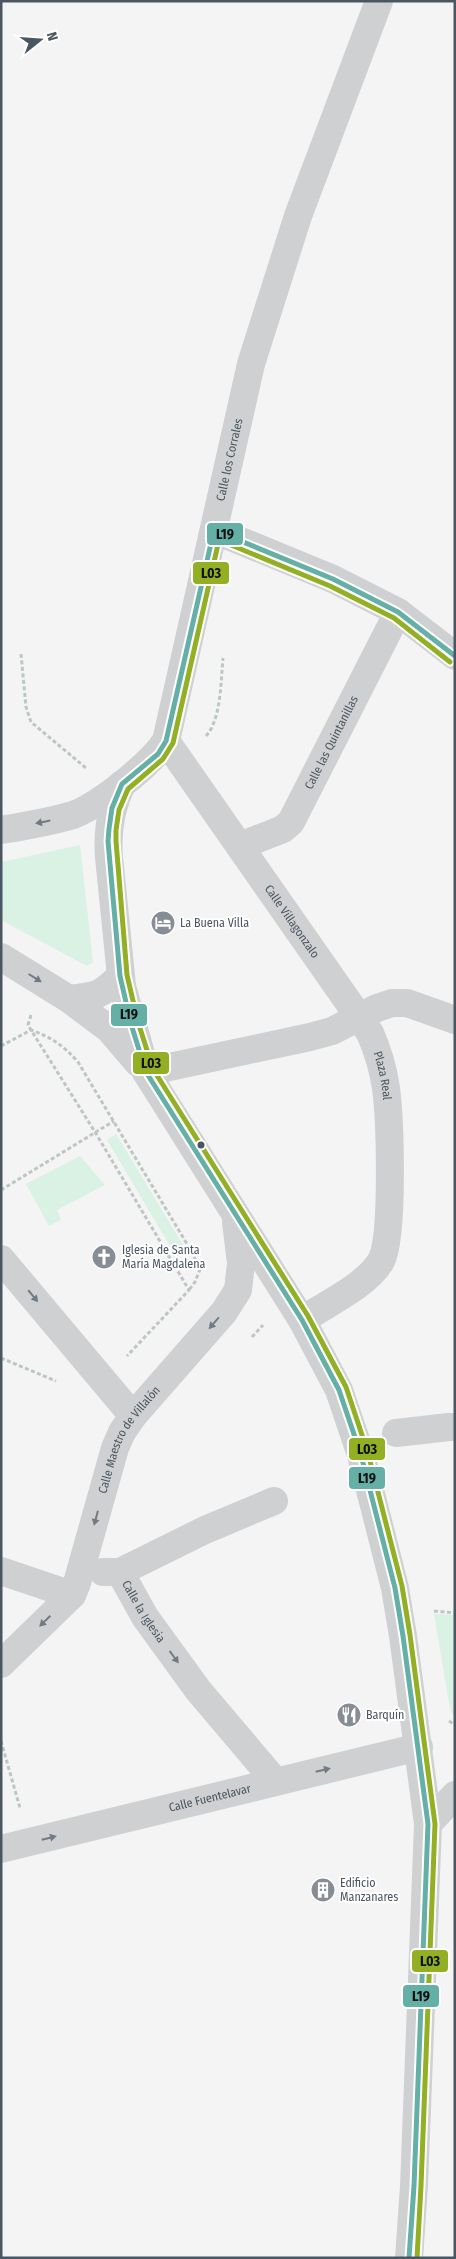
<svg xmlns="http://www.w3.org/2000/svg" width="456" height="2259" viewBox="0 0 456 2259" font-family="'Fira Sans Condensed',sans-serif">
	<rect width="100%" height="100%" fill="#f4f4f4"/>
	<!-- green -->
	<g fill="#d9f2e3">
		<polygon points="80,845 93,962 87,966 1,920 1,862"/>
		<polygon points="116,1134 186,1250 176,1256 107,1140"/>
		<polygon points="80,1156 105,1185 57,1210 61,1220 49,1226 26,1184"/>
		<polygon points="434,1614 455,1615 455,1717 452,1714 449,1703"/>
	</g>
	<g fill="none" stroke-linecap="round" stroke-linejoin="round">
		<!-- path -->
		<g stroke="#bcc7c4" stroke-width="3" stroke-dasharray="4 2.5" stroke-linecap="butt">
			<polyline points="21,654 26,707 31,722 86,768"/>
			<path d="M206 736C221 720 221 680 223 658"/>
			<polyline points="31,1015 28,1025 31,1030 95,1132 189,1290 127,1356"/>
			<path d="M1 1046 31 1030C51 1037 64 1046 78 1062L190 1249 200 1269 195 1282 189 1290"/>
			<polyline points="1,1190 114,1121"/>
			<polyline points="252,1337 263,1325"/>
			<polyline points="1,1358 56,1381"/>
			<polyline points="434,1611 455,1613"/>
			<polyline points="449,1721 455,1725"/>
			<polyline points="1,1741 20,1808"/>
		</g>
		<!-- pedestrian -->
		<polyline stroke="#ced0d2" stroke-width="28" points="396,1433 449,1427"/>
		<!-- minor -->
		<g stroke="#ced0d2" stroke-width="28">
			<polyline points="214,530 333,579 398,612 455,656"/>
			<path id="s1" d="M166 741 370 1033C378 1051 383 1068 386 1088 390 1119 394 1237 381 1261 366 1286 326 1304 302 1320"/>
			<path d="M122 784C111 807 107 831 109 857L122 986 146 1072 302 1320 339 1390 361 1455 381 1533 395 1588 403 1636 428 1824 414 2186 409 2258"/>
			<path id="s2" d="M1 830C25 826 50 822 73 815 100 805 151 764 166 741L251 364 298 216 379 1"/>
			<path id="s3" d="M240 846 283 829 291 822 398 612"/>
			<polyline points="1,957 69,999 109,1029 138,1063"/>
			<path d="M69 999C96 996 101 996 120 976"/>
			<polyline points="146,1072 310,1037 332,1031 377,1008 392,1003 407,1003 455,1020"/>
			<polyline points="1,1259 133,1416"/>
			<polyline points="449,1427 455,1427"/>
			<polyline points="1,1571 72,1595"/>
			<polyline points="103,1572 120,1572 205,1530 274,1501"/>
			<path id="s4" d="M120 1572 145 1617 198 1690 275 1781"/>
			<path id="s5" d="M1 1664 72 1595 77 1583 115 1448 122 1432 133 1416 224 1312 238 1290 241 1263 236 1222"/>
			<polyline points="428,1824 455,1795"/>
			<path id="s6" d="M1 1849 419 1747"/>
		</g>
		<defs>
			<polyline id="bus-1" points="409,2258 414,2186 428,1824 403,1636 395,1588 361,1455 339,1390 302,1320 146,1072 131,1024 120,976 108,841 109,829 112,808 122,784 158,754 166,741 214,530 333,579 398,612 455,656"/>
			<polyline id="bus-2" points="417,2258 421,2186 435,1824 410,1635 402,1586 368,1453 346,1387 308,1316 153,1069 138,1022 127,975 116,841 116,830 119,810 128,789 163,759 173,743 219,540 330,586 394,618 450,662"/>
		</defs>
		<!-- bus-1 casing -->
		<use href="#bus-1" stroke="#fff" stroke-width="9"/>
		<!-- bus-2 casing -->
		<use href="#bus-2" stroke="#fff" stroke-width="9"/>
		<!-- bus-1 -->
		<use href="#bus-1" stroke="#64b0a6" stroke-width="5"/>
		<!-- bus-2 -->
		<use href="#bus-2" stroke="#93b024" stroke-width="5"/>
	</g>
	<!-- one-way arrows -->
	<defs><path id="oneway-solid" d="M-6-.8H1V-3.2L6.5 0L1 3.2V.8H-6Z" transform="scale(1.25)"/></defs>
	<g fill="#727b83">
		<use href="#oneway-solid" transform="translate(43 822) rotate(169)"/>
		<use href="#oneway-solid" transform="translate(35 978) rotate(32)"/>
		<use href="#oneway-solid" transform="translate(33 1296) rotate(50)"/>
		<use href="#oneway-solid" transform="translate(214 1323) rotate(131)"/>
		<use href="#oneway-solid" transform="translate(96 1518) rotate(105)"/>
		<use href="#oneway-solid" transform="translate(45 1621) rotate(136)"/>
		<use href="#oneway-solid" transform="translate(174 1657) rotate(54)"/>
		<use href="#oneway-solid" transform="translate(323 1770) rotate(-13)"/>
		<use href="#oneway-solid" transform="translate(49 1838) rotate(-14)"/>
	</g>
	<!-- icons -->
	<defs>
		<symbol id="hotel-disc" viewBox="-11 -11 22 22"><circle r="9.5" fill="#868d94" stroke="#fff"/><path d="M-6-4.5h1.5V1H6V5H4.5V3h-9V5H-6ZM-4 0a1.8 1.8 0 1 1 3.6 0ZM.5 0V-2.5h3Q6-2.5 6 0Z" fill="#fff"/></symbol>
		<symbol id="church-disc" viewBox="-11 -11 22 22"><circle r="9.5" fill="#868d94" stroke="#fff"/><path d="M-1.2-6h2.4v3.5h3.3v2.4h-3.3V6h-2.4V-.1h-3.3v-2.4h3.3Z" fill="#fff"/></symbol>
		<symbol id="restaurant-disc" viewBox="-11 -11 22 22"><circle r="9.5" fill="#868d94" stroke="#fff"/><path d="M-5-6h1v4h1v-4h1v4h1v-4h1v5L-1.5 .5V6h-2V.5L-5-1ZM5-6V6H3V1.5H1.5Q1.5-4 5-6Z" fill="#fff"/></symbol>
		<symbol id="building-disc" viewBox="-11 -11 22 22"><circle r="9.5" fill="#868d94" stroke="#fff"/><path d="M-4-6H4V6H1V3H-1V6H-4ZM-2.5-4.3h1.7v1.8h-1.7ZM.8-4.3h1.7v1.8H.8ZM-2.5-1h1.7V.8h-1.7ZM.8-1h1.7V.8H.8Z" fill="#fff"/></symbol>
	</defs>
	<g fill-rule="evenodd">
		<use href="#hotel-disc" x="149" y="909" width="28" height="28"/>
		<use href="#church-disc" x="90" y="1243" width="28" height="28"/>
		<use href="#restaurant-disc" x="335" y="1701" width="28" height="28"/>
		<use href="#building-disc" x="309" y="1876" width="28" height="28"/>
	</g>
	<!-- markers -->
	<circle fill="#4a5661" stroke="#fff" stroke-width="2" cx="201" cy="1145" r="4.5"/>
	<g text-anchor="middle" dominant-baseline="central" stroke-width="4" stroke-linejoin="round" paint-order="stroke">
		<!-- street labels -->
		<g font-size="12" fill="#4a5661" stroke="#fff">
			<text stroke="none"><textPath href="#s2" startOffset="482">Calle los Corrales</textPath></text>
			<text stroke="none"><textPath href="#s3" startOffset="146">Calle las Quintanillas</textPath></text>
			<text stroke="none"><textPath href="#s1" startOffset="220">Calle Villagonzalo</textPath></text>
			<text stroke="none"><textPath href="#s1" startOffset="401">Plaza Real</textPath></text>
			<text stroke="none"><textPath href="#s5" startOffset="266">Calle Maestro de Villalón</textPath></text>
			<text stroke="none"><textPath href="#s4" startOffset="46">Calle la Iglesia</textPath></text>
			<text stroke="none"><textPath href="#s6" startOffset="215">Calle Fuentelavar</textPath></text>
		</g>
		<!-- poi labels -->
		<g font-size="12" fill="#4a5661" stroke="#fff" text-anchor="start">
			<text x="180" y="923">La Buena Villa</text>
			<text x="122" y="1250">Iglesia de Santa<tspan x="122" dy="14">María Magdalena</tspan></text>
			<text x="366" y="1715">Barquín</text>
			<text x="340" y="1883">Edificio<tspan x="340" dy="14">Manzanares</tspan></text>
		</g>
	</g>
	<g stroke="#fff" stroke-width="2">
		<rect x="206" y="522" width="38" height="24" rx="5" fill="#64b0a6"/>
		<rect x="192" y="561" width="38" height="24" rx="5" fill="#93b024"/>
		<rect x="110" y="1003" width="38" height="24" rx="5" fill="#64b0a6"/>
		<rect x="132" y="1051" width="38" height="24" rx="5" fill="#93b024"/>
		<rect x="348" y="1437" width="38" height="24" rx="5" fill="#93b024"/>
		<rect x="348" y="1466" width="38" height="24" rx="5" fill="#64b0a6"/>
		<rect x="411" y="1949" width="38" height="24" rx="5" fill="#93b024"/>
		<rect x="402" y="1984" width="38" height="24" rx="5" fill="#64b0a6"/>
	</g>
	<g font-size="14" text-anchor="middle" font-weight="bold" fill="#111">
		<text x="225" y="539">L19</text>
		<text x="211" y="578">L03</text>
		<text x="129" y="1019">L19</text>
		<text x="151" y="1068">L03</text>
		<text x="367" y="1454">L03</text>
		<text x="367" y="1483">L19</text>
		<text x="430" y="1966">L03</text>
		<text x="421" y="2001">L19</text>
	</g>
	<!-- border -->
	<rect width="456" height="2259" fill="none" stroke="#4a5661" stroke-width="5"/>
	<!-- north arrow -->
	<g transform="translate(40 40) rotate(73)" stroke="#ffffff" stroke-width="4" paint-order="stroke">
	<path d="M0-4L9 19L0 12L-9 19Z" fill="#4a5661"/>
	<text y="-8" font-size="14" font-weight="bold" text-anchor="middle" fill="#4a5661">N</text>
	</g>
</svg>
